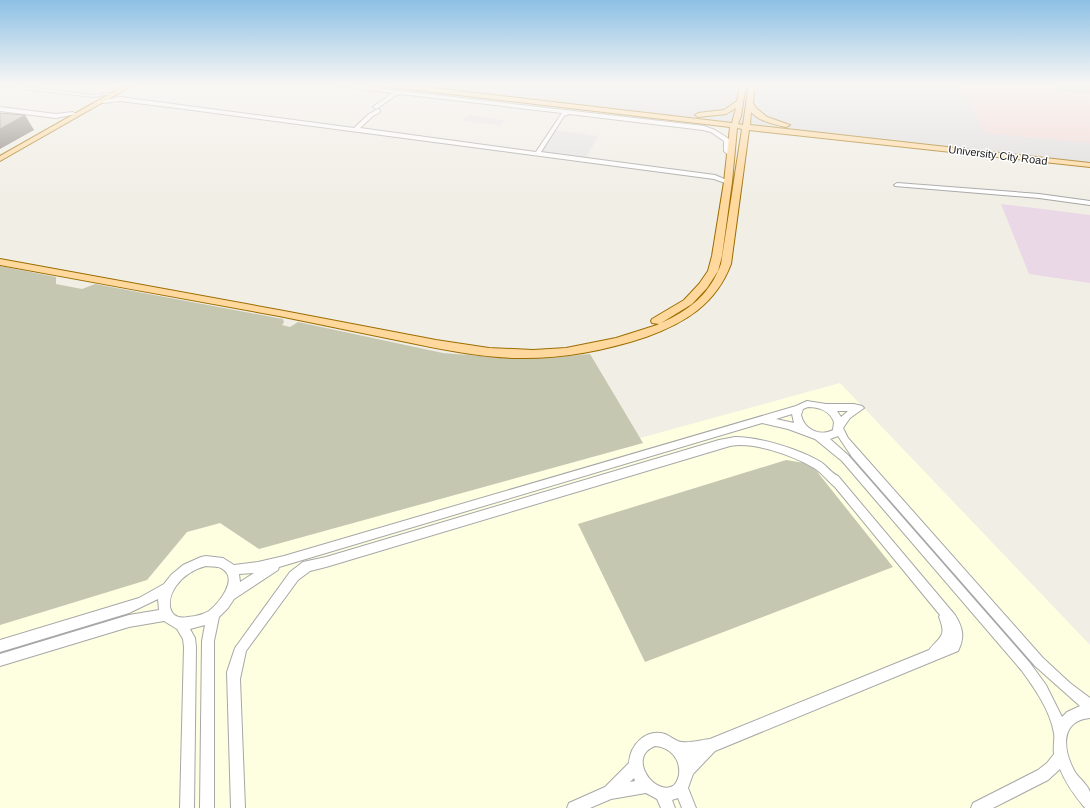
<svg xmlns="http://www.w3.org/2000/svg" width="1090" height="808" viewBox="0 0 1090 808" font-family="Arial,sans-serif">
	<rect width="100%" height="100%" fill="#f1eee6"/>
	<!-- residential -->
	<polygon fill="#dedddd" points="396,84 1090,84 1090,164 719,121"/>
	<!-- commercial -->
	<polygon fill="#f2d7d5" points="961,84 1090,84 1090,143 985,133"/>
	<!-- industrial -->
	<polygon fill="#ebd8e7" points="1001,204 1090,215 1090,283 1029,274"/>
	<!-- education -->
	<polygon fill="#feffe1" points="840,383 1090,645 1090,808 0,808 0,625 147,580 187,532 220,523 259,549 643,443 640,438"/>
	<!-- construction -->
	<g fill="#c6c7b1">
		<polygon points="1052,84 1090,84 1090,94 1056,91"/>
		<polygon points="0,266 56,277 56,284 82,289 95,284 283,319 284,322 282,325 290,327 298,322 443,353 506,358 547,358 590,354 643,443 259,549 220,523 187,532 147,580 0,625"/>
		<polygon points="786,460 811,464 893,567 645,662 578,524"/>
	</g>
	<!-- parking -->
	<g fill="#e4e4e4">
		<polygon points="468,115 504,120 501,125 462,121"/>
		<polygon points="553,130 598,136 586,158 542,152"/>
	</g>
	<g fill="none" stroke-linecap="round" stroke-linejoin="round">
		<defs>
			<g id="minor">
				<polygon points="0,84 93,95 108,93 110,94 93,97 0,86"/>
				<polygon points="325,84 340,84 704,126 715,130 729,139 730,151 733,154 732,155 728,155 724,151 724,141 711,132 703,130 569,114 564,116 541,152 715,175 731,182 728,184 714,179 177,108 120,101 103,103 100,101 120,97 354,128 369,114 378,109 380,110 380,112 373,116 360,128 536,152 562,113 401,94 395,96 376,109 373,107 374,106 393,93"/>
				<polygon points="0,107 56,114 73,112 76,114 56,118 0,111"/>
				<polygon points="897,183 1039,194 1090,201 1090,205 1039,198 895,186 894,185"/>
				<path d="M807 401 826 404H854L862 406 864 408 850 418 843 428 848 438 1043 658 1070 683 1090 698V718C1059 721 1063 751 1075 772 1079 778 1088 785 1090 792 1090 796 1090 804 1090 808H1085C1075 796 1066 784 1060 769L1048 780 993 808H971L973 803 1038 770 1047 763 1054 754C1053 747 1055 739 1054 733 1050 710 1035 689 1022 671L842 461 815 439 788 429 762 423 279 567 278 570 234 599 228 608 219 617 214 641V808H200L202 641 205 625 190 629 195 638 196 647 194 808H180L184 647 183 639 177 629 164 621 129 627 0 666V654L129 615 159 610 158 599 129 613 0 652V640L139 598 164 584 171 575 183 565 201 557 206 556 223 558 234 565 258 562 284 556 796 406ZM808 407C819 407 830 411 834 422L833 430C819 437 804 429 801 415L803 409ZM837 411H848L841 417ZM792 414 794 423 776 419ZM838 436 852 457 1035 666 1080 706 1067 712 1062 717 1046 685 1030 663 848 455 830 439ZM206 566C211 567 217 566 221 568 240 578 219 603 209 611 202 615 196 616 188 617 167 621 166 600 176 586 183 576 194 569 206 566ZM254 573 240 582 239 574Z"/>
				<path d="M735 437C760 437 799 449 821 462 827 466 831 473 838 476L955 615C963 628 965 637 958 651L715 751 693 774 688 788 696 808H682L678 798 672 800 675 808H661L657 799 646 793 611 799 590 808H567L569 803 605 787 629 763C630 745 646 728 665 734 670 736 677 742 682 742 691 743 701 740 710 739L929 650C940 636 947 637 939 617L940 615 835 487C828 481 822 473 814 468 794 456 753 441 730 446L326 567 310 571 298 580 246 651 240 679 245 808H231L227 672 235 648 290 572 303 562 326 557 719 440ZM655 746C670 747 681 759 679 775 678 779 676 784 673 786 656 795 633 765 647 751 649 749 652 747 655 746ZM634 778 635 781 630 782Z"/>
			</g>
			<g id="major">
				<polygon points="127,84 135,84 0,161 0,156"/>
				<polygon points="361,84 369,84 375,89 370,90"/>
				<path d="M379 84H399L732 123 736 108 726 114 698 117 695 115 698 113 724 110 737 101 740 84H746L741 116 738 124 743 125 749 84H755L753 103 756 108 767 117 790 125 786 127C774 124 760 122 751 112L750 125 1090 163V167L749 130 731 264C716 304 685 323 646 337 604 351 560 359 516 358 482 357 449 351 416 344 370 335 325 325 279 316 186 299 93 282 0 265V259L284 311 436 340 489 348 533 350 566 348 616 338 657 325 659 324 652 323 651 321 652 319 684 300 699 284 708 271 712 256 724 182 730 127 382 86ZM737 128 742 129 721 264C710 294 690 310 661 323L692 304 707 288 718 271 722 256 732 182Z"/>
			</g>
		</defs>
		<!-- minor casing -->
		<use href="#minor" stroke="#a7a7a7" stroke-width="2"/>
		<!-- major casing -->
		<use href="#major" stroke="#9c6d00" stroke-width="2"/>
		<!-- minor -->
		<use href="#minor" fill="#fff" fill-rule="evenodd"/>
		<!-- major -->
		<use href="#major" fill="#ffd89d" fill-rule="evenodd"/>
	</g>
	<!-- shaded-wall -->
	<polygon fill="#8b857f" points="25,115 34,130 0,149 0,129"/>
	<!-- building -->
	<polygon fill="#c6beb5" stroke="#8b857f" points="0,113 25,115 0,129"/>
	<!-- sky -->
	<linearGradient id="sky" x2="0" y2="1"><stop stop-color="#8dc0e5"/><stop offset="0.43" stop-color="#f9f7f4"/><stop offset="1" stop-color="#f9f7f4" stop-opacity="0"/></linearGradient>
	<rect width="1090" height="197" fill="url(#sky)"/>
	<g text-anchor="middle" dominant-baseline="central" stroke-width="3" stroke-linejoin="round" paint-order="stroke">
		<!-- far-street labels -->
		<g font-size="11" fill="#202020" stroke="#fff">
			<text transform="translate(998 155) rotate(7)">University City Road</text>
		</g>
	</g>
</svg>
